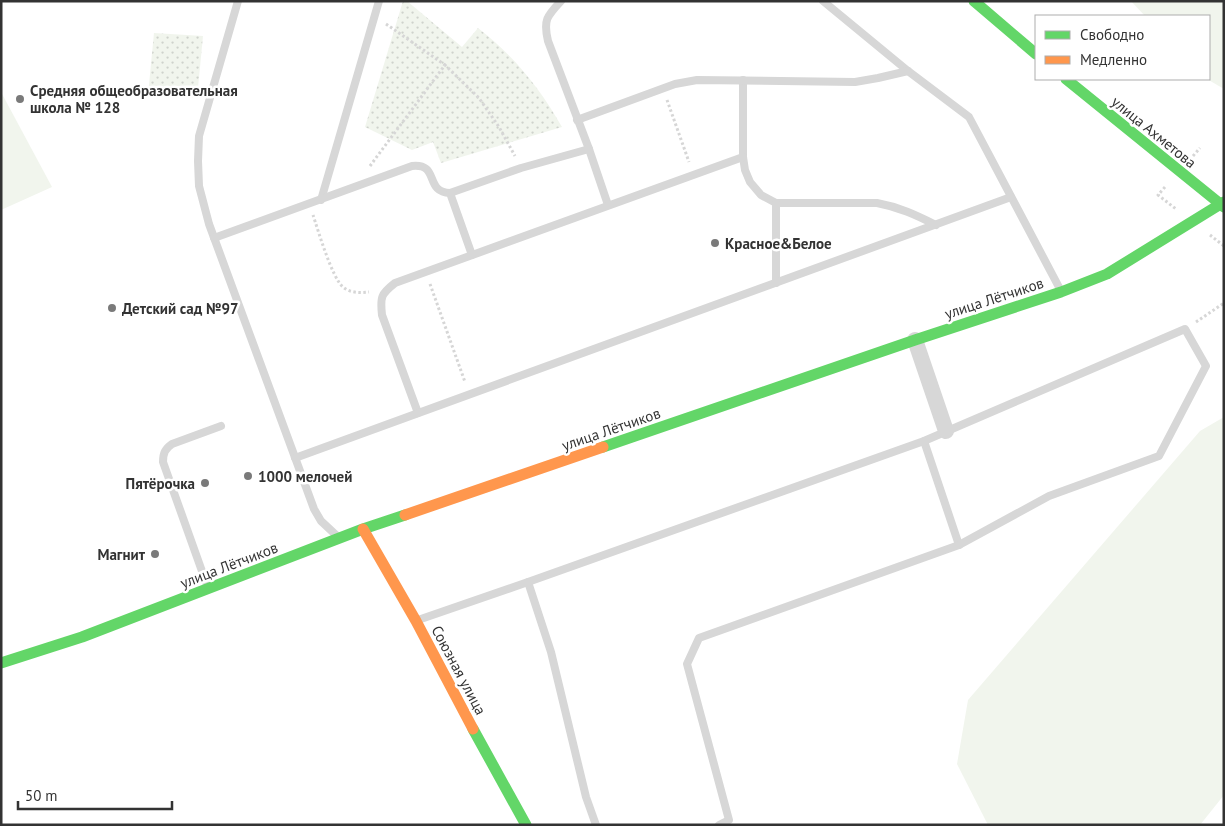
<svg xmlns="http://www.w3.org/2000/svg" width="1225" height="826" viewBox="0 0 1225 826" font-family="'PT Sans',sans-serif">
	<defs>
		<pattern id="park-dots" width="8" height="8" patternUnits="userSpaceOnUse" patternTransform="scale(1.25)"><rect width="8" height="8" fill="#f1f5ed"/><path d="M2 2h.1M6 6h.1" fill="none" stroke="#cfd2cc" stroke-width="1.8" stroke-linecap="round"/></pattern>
	</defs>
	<rect width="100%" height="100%" fill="#fff"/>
	<!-- grass -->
	<g fill="#f1f5ed">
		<polygon points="1131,1 1224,1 1224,89 1207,79 1209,79 1209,16 1145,16"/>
		<polygon points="1,92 52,187 1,210"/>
		<polygon points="1224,417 1224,795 1200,825 988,825 957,764 968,700 1200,431"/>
	</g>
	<!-- park -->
	<g fill="url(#park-dots)">
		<path d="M403 1H407L462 47 478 28C515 57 539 87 562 127L441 163 433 142 412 150 365 127Z"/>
		<polygon points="154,33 203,36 197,98 148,95"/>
	</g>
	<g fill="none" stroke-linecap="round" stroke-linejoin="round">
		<!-- path -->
		<g stroke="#d6d6d6" stroke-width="3" stroke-dasharray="2.5 2.5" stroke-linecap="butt">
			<polyline points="386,24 445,65"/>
			<polyline points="667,100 689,162"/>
			<polyline points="1193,156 1200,148"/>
			<polyline points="370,166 445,65 479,98 499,127 515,156"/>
			<polyline points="1165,187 1158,195 1176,209"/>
			<path d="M313 215C318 230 332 278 343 287 350 293 360 293 369 292"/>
			<polyline points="1210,235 1224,246"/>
			<polyline points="430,284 465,382"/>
			<polyline points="1196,322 1224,303"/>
		</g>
		<!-- lane -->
		<g stroke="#d7d7d7" stroke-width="8">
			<polyline points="238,1 199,136 198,161 199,186 209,224 314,509 321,521 336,535"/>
			<path d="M561 1C547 16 543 20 548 41L589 149 608 205"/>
			<polyline points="823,1 908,71 969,117 1061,291"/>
			<path d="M743 80V157L745 170 750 182 761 195 776 203H877C899 207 916 215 936 225"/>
			<polyline points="577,120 675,84 697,80 855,82 878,78 908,71"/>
			<polyline points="321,200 379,1"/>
			<path d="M214 238 412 166C440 163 424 192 450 193"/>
			<polyline points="472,255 450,193 521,168 589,149"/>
			<polyline points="776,283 776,203"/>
			<path d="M418 413 382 315C380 297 381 294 395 283L743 157"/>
			<polyline points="924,441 959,545"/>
			<polyline points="295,458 1011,197"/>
			<polyline points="528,582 551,652 586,797 596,825"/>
			<path d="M208 588 163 462C163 453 165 449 172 444L221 426"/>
			<polyline points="418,620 528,582 924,441 1185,329 1206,366 1159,456 1049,496 959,545 699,638 687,664 729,820 719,825"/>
		</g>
		<!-- street -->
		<polyline stroke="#d7d7d7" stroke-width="16" points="915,340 946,431"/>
		<!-- fast -->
		<g stroke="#63d668" stroke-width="11">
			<polyline points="974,1 1036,54"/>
			<polyline points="1066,79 1224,207"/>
			<polyline points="603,447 915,340 1061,292 1107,274 1224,202"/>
			<polyline points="1,663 82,637 363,529 405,515"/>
			<polyline points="473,729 526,825"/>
		</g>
		<!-- slow -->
		<g stroke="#ff974d" stroke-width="11">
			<polyline points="405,515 603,447"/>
			<polyline points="363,529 416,621 473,729"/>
		</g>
	</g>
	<!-- markers -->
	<g fill="#7a7a7a" stroke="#fff" stroke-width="2">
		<circle cx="20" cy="99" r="5"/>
		<circle cx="715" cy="243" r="5"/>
		<circle cx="112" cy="308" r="5"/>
		<circle cx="248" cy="476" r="5"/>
		<circle cx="205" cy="483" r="5"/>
		<circle cx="155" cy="554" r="5"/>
	</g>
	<g text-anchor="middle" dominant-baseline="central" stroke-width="5" stroke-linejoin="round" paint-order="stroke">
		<!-- poi labels -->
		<g font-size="15" font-weight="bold" fill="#333" stroke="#fff" text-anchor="start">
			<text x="30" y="90">Средняя общеобразовательная<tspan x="30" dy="17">школа № 128</tspan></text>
			<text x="725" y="243">Красное&amp;Белое</text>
			<text x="122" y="308">Детский сад №97</text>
			<text x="258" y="476">1000 мелочей</text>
			<text x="195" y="483" text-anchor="end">Пятёрочка</text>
			<text x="145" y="554" text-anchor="end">Магнит</text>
		</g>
		<!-- street labels -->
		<g font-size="15" fill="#333" stroke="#fff">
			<text transform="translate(1154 132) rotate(39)">улица Ахметова</text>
			<text transform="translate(994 298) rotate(-18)">улица Лётчиков</text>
			<text transform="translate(611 429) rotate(-19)">улица Лётчиков</text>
			<text transform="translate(229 565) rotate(-21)">улица Лётчиков</text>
			<text transform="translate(459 670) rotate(62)">Союзная улица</text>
		</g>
	</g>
	<!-- border -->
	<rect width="1225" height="826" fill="none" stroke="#333333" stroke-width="5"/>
	<!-- legend -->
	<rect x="1035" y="15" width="175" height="65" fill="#ffffff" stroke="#adadad"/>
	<rect x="1045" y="31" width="25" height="8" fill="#63d668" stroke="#adadad"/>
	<text x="1080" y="40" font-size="15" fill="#333333">Свободно</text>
	<rect x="1045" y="56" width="25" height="8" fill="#ff974d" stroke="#adadad"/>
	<text x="1080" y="65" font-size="15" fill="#333333">Медленно</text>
	<!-- scale -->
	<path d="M18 801v8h154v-8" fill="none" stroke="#333333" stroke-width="2.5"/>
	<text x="25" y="801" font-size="15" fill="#333333" stroke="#ffffff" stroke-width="4" paint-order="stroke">50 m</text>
</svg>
